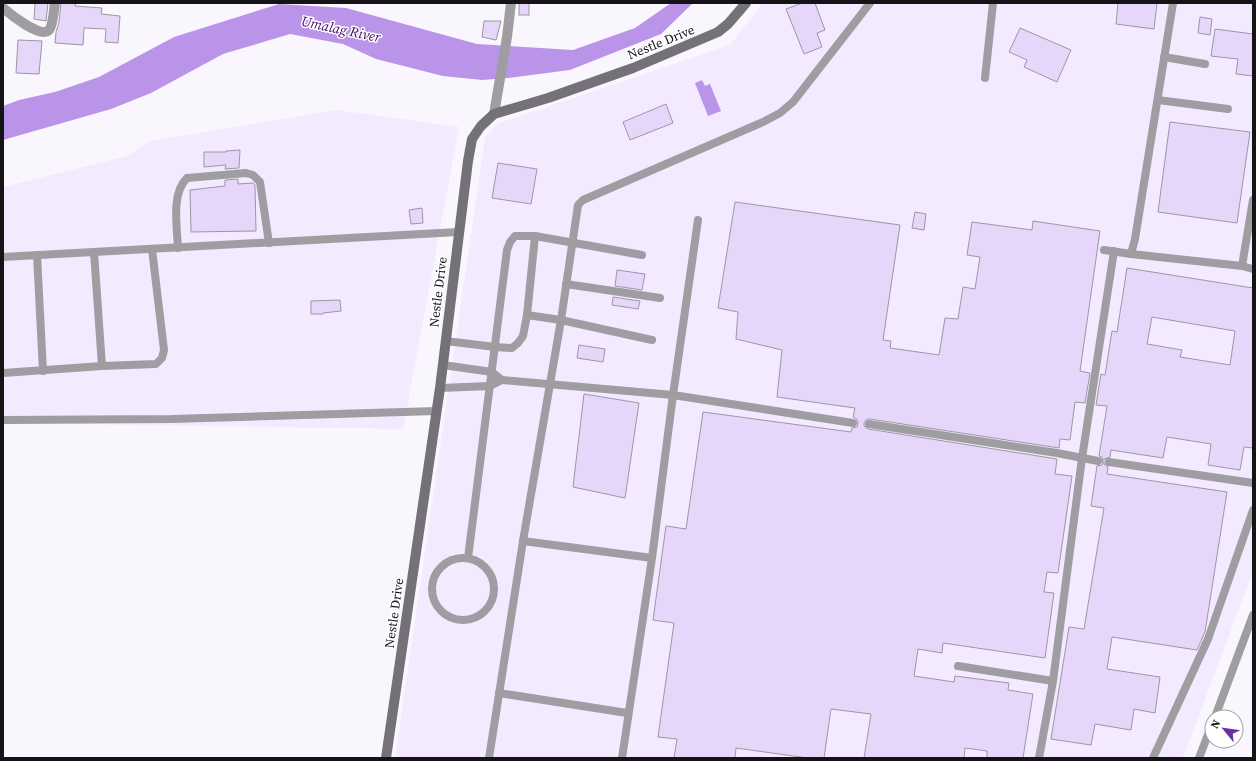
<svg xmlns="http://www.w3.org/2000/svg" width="1256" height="761" viewBox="0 0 1256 761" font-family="'Source Serif 4',serif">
	<rect width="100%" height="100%" fill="#f9f6fe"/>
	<!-- built -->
	<g fill="#f3eaff">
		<polygon points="763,3 1253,3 1253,571 1183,758 395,758 485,138 497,124 730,45"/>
		<polygon points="337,110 459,127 403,429 3,423 3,187 127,156 150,141"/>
	</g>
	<!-- water -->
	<g fill="#ba94e8">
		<polygon points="671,3 693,3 661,34 570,70 508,78 482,80 443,76 376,59 343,44 290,34 223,54 151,93 111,109 3,140 3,106 19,100 55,92 99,77 174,37 279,4 346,8 477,44 573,50 635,28"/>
		<polygon points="702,80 705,86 710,84 721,111 708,116 695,83"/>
	</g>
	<!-- building -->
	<g fill="#e5d6fa" stroke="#9c97a4" fill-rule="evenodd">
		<polygon points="35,3 48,3 46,21 34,19"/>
		<polygon points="61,3 76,3 75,6 102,8 101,14 120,16 118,43 105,42 106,29 84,28 83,45 55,43 56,32 59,22"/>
		<rect x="519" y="3" width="10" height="12"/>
		<polygon points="802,3 815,3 825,30 817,33 822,47 804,54 786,9"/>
		<polygon points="1118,3 1157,3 1154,29 1116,24"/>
		<polygon points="1200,17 1212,19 1210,35 1198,33"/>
		<polygon points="484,21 501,21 496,40 482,37"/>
		<polygon points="1020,28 1071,50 1057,82 1024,67 1027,60 1009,52"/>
		<polygon points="1215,29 1253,34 1253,76 1236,74 1238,59 1211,56"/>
		<polygon points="18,40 42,41 39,74 16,73"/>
		<polygon points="666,104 673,123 630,140 623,122"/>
		<polygon points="1170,122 1250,132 1237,223 1158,212"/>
		<polygon points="240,150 239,168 225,169 226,165 204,167 204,152 226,152 226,151"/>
		<polygon points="498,163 537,169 531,204 492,198"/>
		<polygon points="238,179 238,184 253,183 255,185 256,231 191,232 190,190 225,186 225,180"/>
		<polygon points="735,202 900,225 883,340 891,341 890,348 939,355 945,318 958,319 963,287 975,289 980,257 967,255 972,222 1032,230 1033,221 1100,231 1080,371 1090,373 1085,403 1075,402 1070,440 1060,439 1059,448 870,419 867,419 864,423 864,426 868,429 1057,459 1055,474 1072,476 1058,573 1047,572 1044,592 1054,593 1045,658 943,643 942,653 918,649 914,676 954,682 955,676 1009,683 1008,690 1033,694 1023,758 987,758 987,751 965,748 964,758 864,758 871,714 831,709 824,758 808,758 736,748 735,758 674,758 677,739 658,737 674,623 653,620 666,526 686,529 703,412 851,432 852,428 857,427 858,423 857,419 853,417 855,408 777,397 782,350 736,339 738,312 718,308"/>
		<polygon points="422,208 423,223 411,224 409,210"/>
		<polygon points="915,212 926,214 924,230 912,228"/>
		<path d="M1127 268 1253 288V448L1244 447 1240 470 1208 465 1211 444 1167 437 1163 458 1111 450 1110 457 1104 459V464L1108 467 1107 474 1227 492 1205 632 1197 650 1112 637 1107 669 1160 677 1155 713 1134 709 1131 730 1095 724 1091 745 1051 739 1069 627 1084 629 1104 508 1091 506 1097 466 1102 465 1103 462 1102 457 1099 456 1107 406 1096 405 1101 374 1105 375 1112 331 1117 332ZM1152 317 1235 331 1230 365 1180 357 1182 350 1147 344Z"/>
		<polygon points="617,270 645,274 642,290 615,286"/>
		<polygon points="613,297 640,301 638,309 612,305"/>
		<polygon points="340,300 341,311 323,313 323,314 311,314 311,301"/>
		<polygon points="579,345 605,349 603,362 577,358"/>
		<polygon points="584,394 639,403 625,498 573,487"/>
	</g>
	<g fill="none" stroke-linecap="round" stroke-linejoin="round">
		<!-- lane -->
		<g stroke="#9f9ca2" stroke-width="8">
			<polyline points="1164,57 1205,64"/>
			<polyline points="985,78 993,3"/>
			<polyline points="1158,100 1228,109"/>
			<path d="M178 248C177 227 171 193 187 178L246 173 253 175 260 182 269 243"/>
			<polyline points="1104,250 1131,254 1242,266 1253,269"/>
			<polyline points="94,252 102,366"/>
			<polyline points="1131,254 1135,239 1173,3"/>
			<polyline points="37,255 43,371"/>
			<polyline points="3,257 458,232"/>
			<polyline points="1242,266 1253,200"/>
			<polyline points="566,284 660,298"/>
			<polyline points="527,315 561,320 652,340"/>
			<polyline points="446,341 495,347 512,348 518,343 523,336 527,315 535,236"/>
			<polyline points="3,373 102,366 156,364 162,358 164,350 152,249"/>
			<polyline points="502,380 673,395 853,423"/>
			<polyline points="440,388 490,386 502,380 492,372 443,365"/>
			<polyline points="3,420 172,419 436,411"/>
			<polyline points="869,424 1057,453 1098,461"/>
			<polyline points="1109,462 1253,483"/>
			<polyline points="523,541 652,558"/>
			<polyline points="468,558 507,250 510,242 515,236 535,236 642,255"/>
			<circle cx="463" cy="589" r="31"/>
			<polyline points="958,666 1053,681"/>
			<polyline points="499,693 627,713"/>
			<polyline points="1215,717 1253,615"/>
			<polyline points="489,758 523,541 561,320 578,205 583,200 763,122 780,113 793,102 870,3"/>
			<polyline points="622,758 652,558 673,395 698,220"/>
			<polyline points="1039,758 1053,681 1082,458 1114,251"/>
			<polyline points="1153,758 1208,639 1253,510"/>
			<polyline points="1199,758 1212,724"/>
		</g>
		<!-- street -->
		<g stroke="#9f9ca2" stroke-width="10">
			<path d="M3 8C10 14 41 39 49 30 53 26 54 9 55 3"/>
			<polyline points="494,114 507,37 511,3"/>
		</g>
		<!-- secondary -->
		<polyline stroke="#747179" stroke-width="10" points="386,758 440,388 468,161 472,139 481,126 494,114 548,98 633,68 718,32 728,24 746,3"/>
	</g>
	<g text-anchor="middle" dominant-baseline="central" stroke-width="3" stroke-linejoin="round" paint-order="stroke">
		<!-- street labels -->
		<g font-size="13" fill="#151317" stroke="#fff">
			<text transform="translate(661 42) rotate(-22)">Nestle Drive</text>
			<text transform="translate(438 292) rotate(-83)">Nestle Drive</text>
			<text transform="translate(394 613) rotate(-82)">Nestle Drive</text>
		</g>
		<!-- water labels -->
		<g font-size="14" font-style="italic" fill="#44076e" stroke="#fff">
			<text transform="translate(341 29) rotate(12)">Umalag River</text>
		</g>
	</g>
	<!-- border -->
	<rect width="1256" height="761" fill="none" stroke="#151317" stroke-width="8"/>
	<!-- north arrow -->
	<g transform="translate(1224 729) rotate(299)"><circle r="19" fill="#ffffff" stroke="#a1a1a2"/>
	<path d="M0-3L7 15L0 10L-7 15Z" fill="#6d2ea4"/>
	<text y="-6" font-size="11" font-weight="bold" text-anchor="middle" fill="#151317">N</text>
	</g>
</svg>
